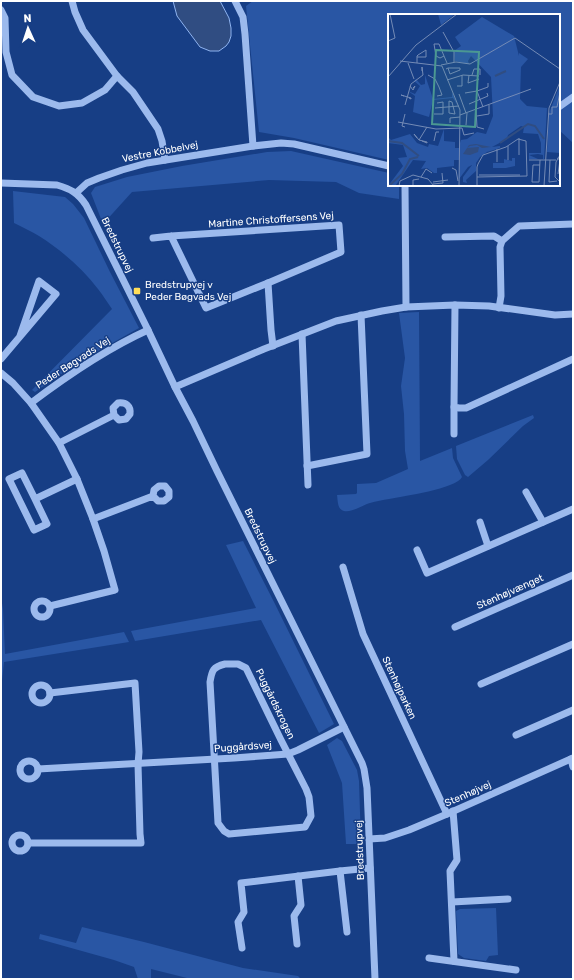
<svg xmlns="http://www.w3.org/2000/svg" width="574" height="980" viewBox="0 0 574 980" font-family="Rubik,sans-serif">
	<rect width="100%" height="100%" fill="#173e85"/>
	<!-- green -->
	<g fill="#2956a4">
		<polygon points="253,1 573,1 573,143 559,130 559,15 389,15 389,160 294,138 259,132 246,6"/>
		<polygon points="291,151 389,173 389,185 399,185 399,199 359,193 336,182 269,180 132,192 103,224 91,193 95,187 127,177 182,166 267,152"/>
		<path d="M13 191 65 197 73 204 84 218 110 272 139 328 82 360 35 392 32 390 112 309C107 302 103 295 98 289 82 268 61 250 39 236 31 231 22 227 14 223Z"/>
		<path d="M419 312 420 461 452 448 453 458 462 477C456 489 403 496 389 499 383 500 376 501 370 503 363 505 351 513 344 511 337 509 338 501 337 495L356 494 357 493V484L376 483 408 469 405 451 404 414 401 386 405 358 399 313Z"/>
		<polygon points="533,415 534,418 523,426 488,460 468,477 465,475 457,459 456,446"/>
		<polygon points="243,541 274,602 334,724 319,733 261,620 135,641 131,631 256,608 226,545"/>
		<polygon points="1,597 3,609 5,654 124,632 129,642 4,662 1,690"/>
		<polygon points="337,738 342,741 357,770 359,781 361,844 346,844 342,783 327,745"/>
		<polygon points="496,908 498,955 489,956 486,961 464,958 458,954 456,911 460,909"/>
		<polygon points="82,927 144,942 243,968 298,976 301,979 191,979 151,969 151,979 138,979 134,967 114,960 39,939 40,934 76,943"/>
	</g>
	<!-- water -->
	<polygon fill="#304d82" stroke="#8eb3f0" points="173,1 220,1 229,18 231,28 231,36 229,42 226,46 219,51 210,51 200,47 177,16"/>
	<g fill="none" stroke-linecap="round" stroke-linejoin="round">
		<!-- minor -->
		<g stroke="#9cbaed" stroke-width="7">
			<polyline points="72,1 75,12 83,30 117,76 133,92 158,129 162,141 165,160"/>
			<polyline points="235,1 243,17 245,34 253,146"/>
			<polyline points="1,10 5,18 6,52 12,75 33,97 59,106 82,103 105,90 117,76"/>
			<polyline points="559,107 573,97"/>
			<path d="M1 183 57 185C71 189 78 193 86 205L148 330 175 387 193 421 217 471 362 763 364 769 367 788 375 979"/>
			<polyline points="405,185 406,307"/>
			<polyline points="76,193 87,183 99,178 122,170 147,163 253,146 281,143 294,144 389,166"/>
			<polyline points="445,237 494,236 502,241"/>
			<polyline points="153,238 171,236 339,225 341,252 268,283 206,308 171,236"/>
			<polyline points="268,283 271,330 273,346"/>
			<polyline points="455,305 454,407 459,408 466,408 573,359"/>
			<polyline points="499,308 501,296 500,247 502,241 519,226 573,224"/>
			<polyline points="302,334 308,485"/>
			<polyline points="1,359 56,294 39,281 20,336"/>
			<polyline points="1,373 13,383 31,403 59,443 77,479 93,519 104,551 115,590 50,606"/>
			<polyline points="175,387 264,349 336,321 382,311 406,307 455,305 489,306 555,315 573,314"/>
			<path d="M31 403C68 375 106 349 148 330"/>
			<polyline points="454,434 454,407"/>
			<path d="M59 443 114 415 113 408 118 403C126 402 131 406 130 414L126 419 119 420 114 415"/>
			<polyline points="307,466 367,454 361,315"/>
			<polyline points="526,492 543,522"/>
			<polyline points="35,499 22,473 9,479 34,530 47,524 35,499 77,479"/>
			<polyline points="93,519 153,496 154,490 159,486 165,486 169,491 169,497 164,501 158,501 153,496"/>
			<polyline points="480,522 488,546"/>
			<polyline points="417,550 427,573 573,509"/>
			<polyline points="343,567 363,634 447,814"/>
			<circle cx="42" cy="609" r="8"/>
			<polyline points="455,627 573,575"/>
			<path d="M225 664H238L246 668 281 740 306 789 309 797 311 816 305 827 229 834 224 831 218 823 210 682C212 670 213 667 225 664Z"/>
			<polyline points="481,684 573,644"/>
			<circle cx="41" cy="694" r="9"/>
			<polyline points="516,735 573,710"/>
			<polyline points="571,759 573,767"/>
			<circle cx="29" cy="770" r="9"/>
			<polyline points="38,769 234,758 288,754 298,750 344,727"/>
			<polyline points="453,811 457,860 450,871 454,961"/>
			<circle cx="20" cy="843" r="8"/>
			<polyline points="369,839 385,838 409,830 447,814 573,758"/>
			<polyline points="28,843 141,843 140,834 138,764 139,752 135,683 50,693"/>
			<polyline points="340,871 347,932"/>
			<polyline points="452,902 508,899"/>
			<polyline points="297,944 294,916 301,905 298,876"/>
			<polyline points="242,948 238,922 244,912 241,883 340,871 370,868"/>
			<polyline points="429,958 516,970"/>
		</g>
	</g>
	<!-- markers -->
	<rect fill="#ffdd58" stroke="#173e85" stroke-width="1.5" x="133" y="287" width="8" height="8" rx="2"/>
	<g text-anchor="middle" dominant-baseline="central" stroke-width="3" stroke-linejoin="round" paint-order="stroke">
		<!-- street labels -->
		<g font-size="10" fill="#fff" stroke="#173e85">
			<text transform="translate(160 152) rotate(-11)">Vestre Kobbelvej</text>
			<text transform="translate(271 220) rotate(-4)">Martine Christoffersens Vej</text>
			<text transform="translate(117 245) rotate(64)">Bredstrupvej</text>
			<text transform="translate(73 363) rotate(-33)">Peder Bøgvads Vej</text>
			<text transform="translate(260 536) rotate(64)">Bredstrupvej</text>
			<text transform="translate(510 592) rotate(-24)">Stenhøjvænget</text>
			<text transform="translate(399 688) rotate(65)">Stenhøjparken</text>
			<text transform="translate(275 704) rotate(64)">Puggårdskrogen</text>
			<text transform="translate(243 747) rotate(-4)">Puggårdsvej</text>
			<text transform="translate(468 794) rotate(-24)">Stenhøjvej</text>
			<text transform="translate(360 850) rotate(-92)">Bredstrupvej</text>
		</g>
		<!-- poi labels -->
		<g font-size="10" fill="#fff" stroke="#173e85" text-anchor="start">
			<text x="145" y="285">Bredstrupvej v<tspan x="145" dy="12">Peder Bøgvads Vej</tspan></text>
		</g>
	</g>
	<!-- overview -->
	<g transform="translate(388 14)">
		<rect width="172" height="172" fill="#173e85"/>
		<path d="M50 0H67L53 11ZM94 3 126 22 131 42V39L140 45 133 53 132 85 139 92 159 94 156 145H152H155V141L150 140 141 141 150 145H141V139H153V129L150 120 135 119 136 113 133 112 120 121 119 125 104 133 112 132V134L99 138 92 143 88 149V157L78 166 79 169 75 168V163L84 151 80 153 71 165 72 129 73 126 79 125 89 118 98 120 105 102 103 63 83 42 80 47 81 50 67 47 66 37 73 32 67 23ZM37 61 45 85 64 83V78L70 92 65 84 45 86 41 103 25 98 27 82 20 77 27 80 32 72 26 67 28 65 33 71 37 70ZM172 71V139L159 138 161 99ZM56 115V127L67 128V134H71V146H66V152L49 154V159H46L39 154 33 155 38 147 25 146 8 171 0 172 15 152 10 144 19 143 15 131 0 129V123L3 126 22 120 29 129 40 133 41 130 50 132ZM124 144H127V152L118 154H94H105V149H116V145L124 147Z" fill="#2956a4"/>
		<path d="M111 129 103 133 94 134 89 131 82 132 79 134 91 133 90 138 82 141 75 140 81 131 88 130 103 133Z" fill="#304d82"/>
		<path fill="none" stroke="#304d82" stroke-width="2" d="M107 62 118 57M0 127 14 129 31 142M112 129 140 110 147 112 156 125M1 172 14 160 22 145 30 143"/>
		<path fill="none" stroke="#748bb6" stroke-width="1" d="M55 18 66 38V48M0 27 7 24 2 0M56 42 51 30H46L48 42 52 44 56 42 59 49M12 47 54 52 72 96 71 172M20 49 26 65M29 49V42L30 41 38 36V43H29M53 51 68 48 82 50 127 24 172 55M58 55 60 54H72V56L62 60 60 54M34 57V53L35 61M40 61 47 65 51 73 54 81 49 82M81 61 80 69 91 65M84 61 86 55H92V61M0 63 28 31 69 0M59 66 75 61 91 62M22 72 25 76 27 72 25 74M69 72H74V61M89 77 100 73V69M77 79 89 77 95 93M71 80 78 99M16 82 13 81 23 84V85L21 84M61 87 64 88 67 100 61 99ZM81 90 100 82 99 79M17 91 23 70 35 61M47 94 71 92M88 96 89 113 96 115M46 100H55V88L49 89M160 100H164V93H169L172 78M72 101 143 75M89 102 101 100V91M10 108 48 115 74 114 76 121 86 119M62 109V104L72 103M78 111 79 99M17 113 14 112 17 100M29 124 26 120 31 126 39 128V129L34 127M131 124V141M31 126 39 113M46 127 48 118H51M120 132V146M109 135V148M172 141 168 148 167 163 172 168M169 144 172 146 170 160M141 146H168M162 146 161 168 169 167M152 151H145L144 168H151L152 146M64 154 68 156 70 167M91 161H132M33 163 38 155 44 159M89 163 139 162 138 127 130 125 118 133 95 141 90 150 89 153V172M45 168 60 166M45 170 55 169 54 159M11 172 12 167 25 161 40 165 46 172M25 172V166L31 165M156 172 161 94 172 68"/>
		<path fill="#4b9892" fill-opacity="0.15" stroke="#4b9892" stroke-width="2" d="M48 36 91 38 87 113 44 110Z"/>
		<rect width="172" height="172" fill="none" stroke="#fff" stroke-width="2"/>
	</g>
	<!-- border -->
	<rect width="574" height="980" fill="none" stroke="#ffffff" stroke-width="4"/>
	<!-- north arrow -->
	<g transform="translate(28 28) rotate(357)" stroke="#173e85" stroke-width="3" paint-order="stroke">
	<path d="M0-3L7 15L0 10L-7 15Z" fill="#ffffff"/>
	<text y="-6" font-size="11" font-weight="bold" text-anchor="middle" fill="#ffffff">N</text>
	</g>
</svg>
